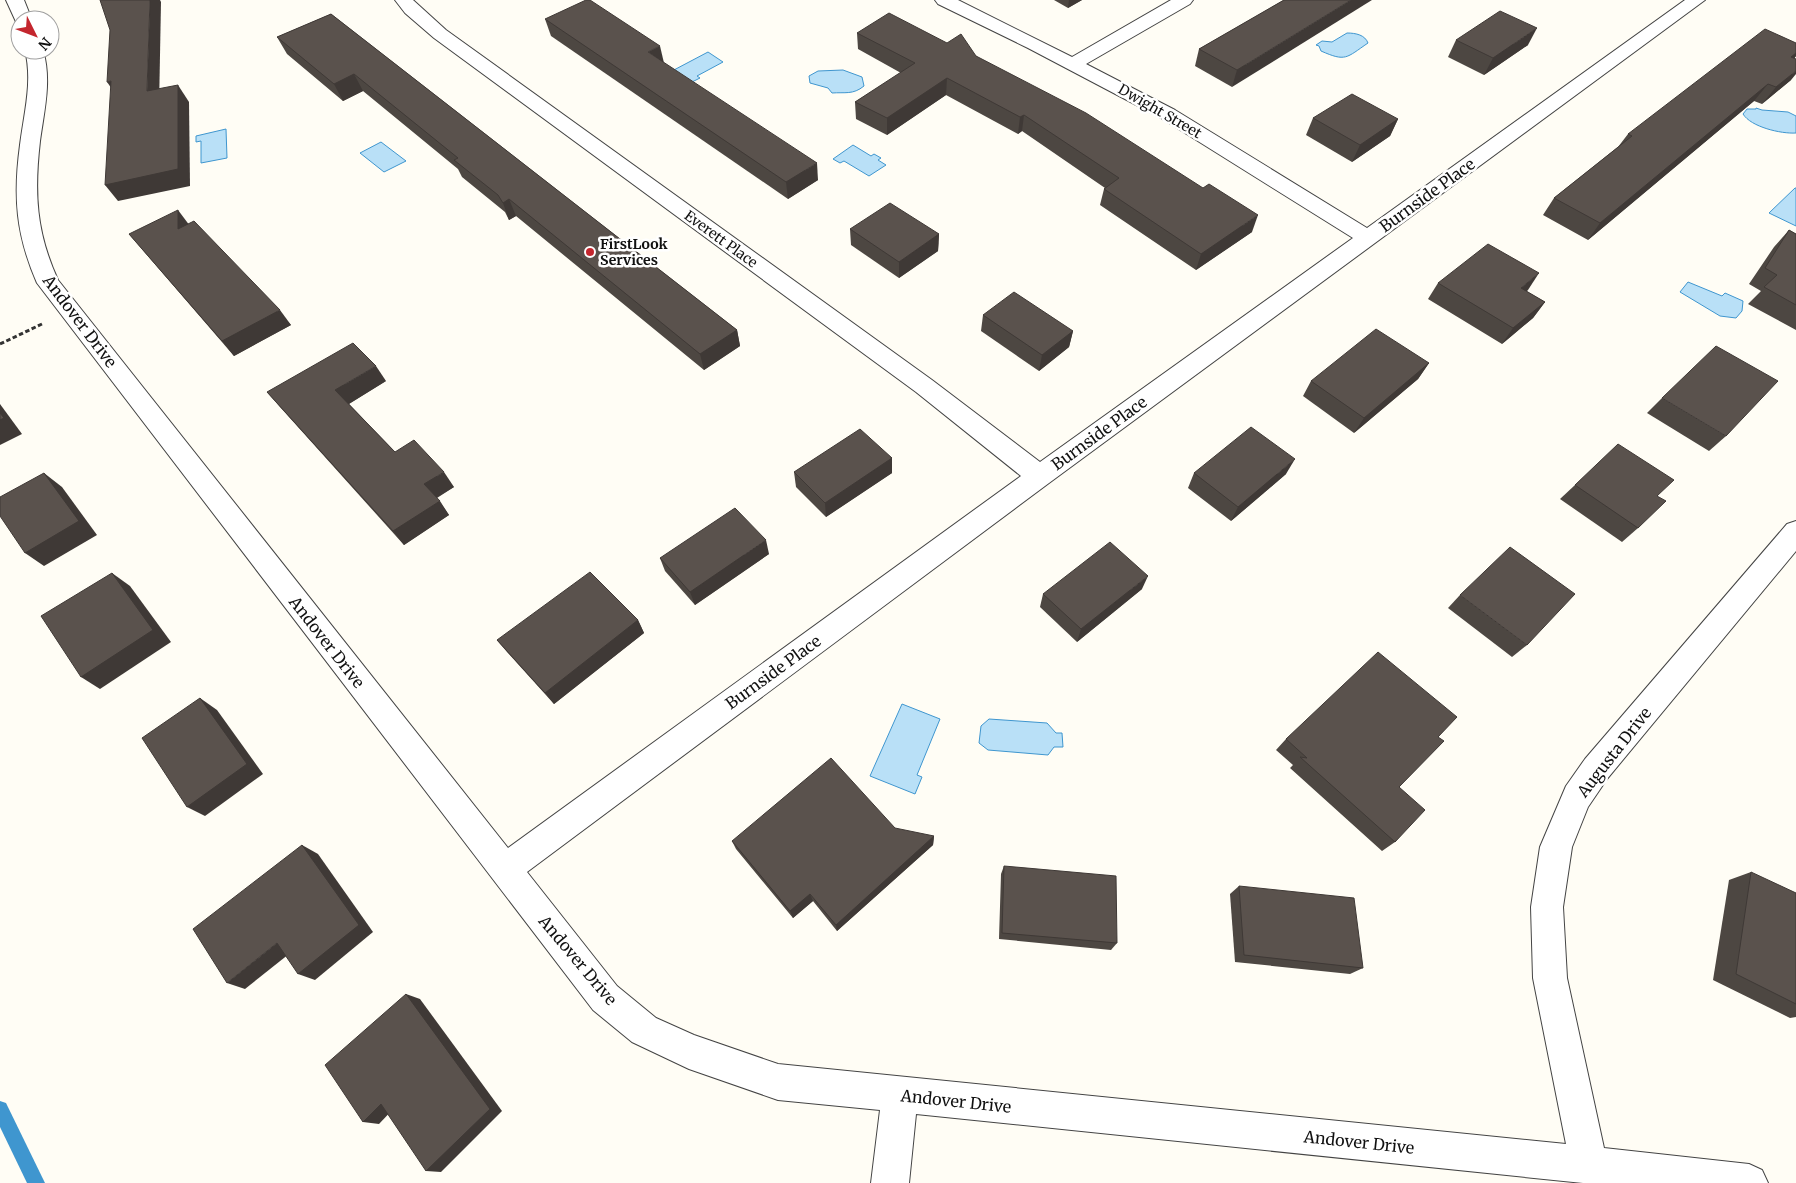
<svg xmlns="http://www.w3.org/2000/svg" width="1796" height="1183" viewBox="0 0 1796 1183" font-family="Merriweather,serif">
	<rect width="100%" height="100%" fill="#fffdf5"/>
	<!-- water -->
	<g fill="#b9e0f7" stroke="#3f96cf">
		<path d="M1347 33C1356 33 1365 35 1368 43 1346 58 1346 62 1321 51L1319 46 1316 45 1322 41 1332 42Z"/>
		<polygon points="708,52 723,62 697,76 700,78 690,83 672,71"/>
		<path d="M843 70 862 77 864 86C853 95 845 92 832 93L828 88 810 83 809 76 818 71Z"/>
		<path d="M1756 108 1762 110 1788 112 1796 116V133C1781 134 1751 127 1743 114L1747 109H1756Z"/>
		<polygon points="226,129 227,158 201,163 201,141 196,142 196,136"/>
		<polygon points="381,142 406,161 384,172 360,153"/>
		<polygon points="853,145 871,156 874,154 881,158 878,160 886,165 869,176 844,161 840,163 833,159"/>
		<polygon points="1795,188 1796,188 1796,226 1769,213"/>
		<polygon points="1688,282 1722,296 1725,293 1743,301 1742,311 1736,318 1720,316 1680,292"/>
		<polygon points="902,704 940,719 917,775 922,777 915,794 870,776"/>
		<polygon points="989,719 1047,723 1056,733 1062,733 1063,747 1054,747 1048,755 988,750 979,743 981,726"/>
	</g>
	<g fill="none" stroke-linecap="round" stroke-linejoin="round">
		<!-- stream -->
		<polygon fill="#3f96cf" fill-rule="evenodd" points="0,1101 6,1103 45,1183 27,1183 0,1127"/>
		<defs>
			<g id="street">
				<polygon points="6,0 24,0 32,20 20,20 20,25 17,24"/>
				<path d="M395 0H413L446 30 932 380 1040 462 1353 238 1161 118 1028 48 938 4 935 0H958L1072 57 1171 0H1193L1190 4 1086 64 1175 110 1367 228 1685 0H1705L1049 483 527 872 617 986 656 1018 694 1035 778 1064 1566 1144 1533 978 1531 907 1540 847 1566 786 1585 759 1787 524 1796 521V551L1607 779 1588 807 1572 847 1563 907 1567 978 1604 1148 1749 1164 1762 1170 1768 1183H1583L916 1114 909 1183H871L880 1110 778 1100 689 1069 632 1042 593 1010 37 283C16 235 13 197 20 145 24 113 33 82 25 50H43C52 81 44 111 40 141 34 193 36 232 58 280L508 848 1021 476 916 392 434 38 405 13Z"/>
			</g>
		</defs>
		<!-- street casing -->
		<use href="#street" stroke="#444" stroke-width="2"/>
		<!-- path -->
		<polyline stroke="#333" stroke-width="3" stroke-dasharray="4.5 2.5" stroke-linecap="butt" points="0,344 42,324"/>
		<!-- street -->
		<use href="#street" fill="#fff" fill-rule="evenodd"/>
	</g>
	<!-- wall -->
	<g fill="#4d4742">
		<polygon points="1054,0 1082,0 1068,8"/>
		<polygon points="1284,0 1232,87 1195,66 1199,49"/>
		<polygon points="331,14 737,330 740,346 704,370 516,216 509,220 505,212 462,177 458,169 363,91 343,101 287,54 277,37"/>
		<polygon points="545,19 664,63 818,180 788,199 551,36"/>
		<polygon points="857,33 947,43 976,56 1252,232 1196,270 1100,205 1104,189 1105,188 1022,131 1018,134 946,95 887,135 856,119 855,102 901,73 858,49"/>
		<polygon points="1456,40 1528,45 1484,75 1448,57"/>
		<polygon points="1796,43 1796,56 1794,59 1791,80 1762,104 1754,101 1588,240 1543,215 1554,198 1618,147 1628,134"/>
		<polygon points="1313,118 1398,119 1390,136 1352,162 1306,135"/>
		<polygon points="188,224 291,325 234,356 129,234"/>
		<polygon points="850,229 939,234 938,251 899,278 851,245"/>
		<polygon points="1789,230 1796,234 1796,330 1748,304 1761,291 1749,284 1774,247"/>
		<polygon points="1438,283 1528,290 1526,291 1545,302 1533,318 1502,344 1428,299"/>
		<polygon points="983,315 1073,331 1069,347 1039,371 981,331"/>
		<polygon points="1429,363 1418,379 1354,433 1303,396 1311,381"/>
		<polygon points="386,381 349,404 395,452 454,487 437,498 449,515 404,545 280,407 267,392"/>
		<polygon points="1662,398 1726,436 1709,451 1647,413"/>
		<polygon points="892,458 892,473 826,517 796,487 794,472"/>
		<polygon points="1194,473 1286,474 1231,521 1188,488"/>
		<polygon points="1575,485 1657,496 1638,528 1622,542 1560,499"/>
		<polygon points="769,554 695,605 665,571 660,558"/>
		<polygon points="1142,589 1077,642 1040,607 1043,594"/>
		<polygon points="1460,595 1527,645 1512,657 1448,608"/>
		<polygon points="638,620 644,633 554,704 507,652 497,640"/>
		<polygon points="1438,737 1399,787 1395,842 1382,851 1290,768 1293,765 1276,750 1286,739"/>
		<polygon points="934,836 933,845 837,931 813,901 793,918 736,849 732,841"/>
		<polygon points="1004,866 1117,943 1111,950 999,939 1001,874"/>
		<polygon points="1751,872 1796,1004 1796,1017 1790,1018 1713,980 1729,880"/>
		<polygon points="1239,886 1363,968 1350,974 1235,962 1230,894"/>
	</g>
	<!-- shaded-wall -->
	<g fill="#3f3936">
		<polygon points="150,0 160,0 161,2 159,108 147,91"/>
		<polygon points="1069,0 1082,0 1068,8"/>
		<polygon points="1351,0 1372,0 1232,87 1237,70"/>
		<polygon points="1537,28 1528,45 1484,75 1493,58"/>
		<polygon points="660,46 664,63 648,52"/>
		<polygon points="1796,53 1796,56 1790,63 1791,57"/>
		<polygon points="1796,71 1796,74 1791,80 1762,104 1776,87"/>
		<polygon points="354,74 363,91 343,101 334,84"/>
		<polygon points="947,78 946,95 887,135 887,118"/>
		<polygon points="111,81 119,99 107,82"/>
		<polygon points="1768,84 1754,101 1588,240 1600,223"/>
		<polygon points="178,85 189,102 190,186 118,201 105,185"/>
		<polygon points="1024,115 1022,131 1018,134 1020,117"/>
		<polygon points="1398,119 1390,136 1352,162 1360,145"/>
		<polygon points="817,163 818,180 788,199 786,182"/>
		<polygon points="509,199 516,216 509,220 503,203"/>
		<polygon points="178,210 190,226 178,229"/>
		<polygon points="1258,215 1252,232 1196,270 1201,254"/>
		<polygon points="939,234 938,251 899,278 899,262"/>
		<polygon points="1539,273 1528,290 1510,304 1521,288"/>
		<polygon points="1545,302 1533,318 1502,344 1513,328"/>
		<polygon points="280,310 291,325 234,356 222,341"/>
		<polygon points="737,330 740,346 704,370 700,354"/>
		<polygon points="1073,331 1069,347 1039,371 1042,355"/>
		<polygon points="1429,363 1418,379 1354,433 1364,418"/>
		<polygon points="376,366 386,381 347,405 335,390"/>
		<polygon points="0,404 22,434 0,445"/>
		<polygon points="892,458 892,473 826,517 825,503"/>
		<polygon points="1295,459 1286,474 1231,521 1238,507"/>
		<polygon points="444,472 454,487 434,499 424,484"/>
		<polygon points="44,473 62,487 97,535 44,566 25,553"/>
		<polygon points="440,501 449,515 404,545 393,531"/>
		<polygon points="766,540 769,554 695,605 690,592"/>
		<polygon points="112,573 130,586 171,642 100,689 81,677"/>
		<polygon points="1148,576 1142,589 1077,642 1081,629"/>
		<polygon points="638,620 644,633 554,704 545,693"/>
		<polygon points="200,698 217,710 263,774 205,816 187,807"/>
		<polygon points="934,836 933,845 837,931 836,925"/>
		<polygon points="302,845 318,854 373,932 315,980 298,974"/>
		<polygon points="810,894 813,901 793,918 790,911"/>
		<polygon points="277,943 294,950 245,989 227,983"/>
		<polygon points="406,994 420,999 502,1111 441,1172 426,1171"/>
		<polygon points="381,1104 396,1106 379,1124 363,1122"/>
	</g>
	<!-- building -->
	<g fill="#5a524d" stroke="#3f3936">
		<polygon points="100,0 150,0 147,91 178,85 178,169 105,185 111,81 107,82 110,30"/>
		<polygon points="586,0 590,0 660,46 648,52 817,163 786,182 545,19"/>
		<polygon points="1284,0 1351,0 1237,70 1199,49"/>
		<polygon points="1500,11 1537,28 1493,58 1456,40"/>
		<polygon points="889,13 947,43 961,34 976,56 1086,113 1203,188 1209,184 1258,215 1201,254 1104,189 1119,178 1024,115 1020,117 947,78 887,118 855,102 915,63 857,33"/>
		<polygon points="331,14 737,330 700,354 509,199 503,203 498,195 454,160 458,158 354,74 334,84 277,37"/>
		<polygon points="1765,29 1796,43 1796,53 1791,57 1796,59 1796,71 1776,87 1768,84 1600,223 1554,198 1632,136 1628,134"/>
		<polygon points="1352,94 1398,119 1360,145 1313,118"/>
		<polygon points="890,203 939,234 899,262 850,229"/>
		<polygon points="178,210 178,229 194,221 280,310 222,341 129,234"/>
		<polygon points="1789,230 1796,234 1796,305 1764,287 1777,275 1765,268"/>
		<polygon points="1488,244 1539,273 1521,288 1545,302 1513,328 1438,283"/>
		<polygon points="1014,292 1073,331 1042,355 983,315"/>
		<polygon points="1376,329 1429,363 1364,418 1311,381"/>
		<polygon points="353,343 376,366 335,390 395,452 414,440 444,472 424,484 440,501 393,531 267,392"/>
		<polygon points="1716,346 1778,381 1726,436 1662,398"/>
		<polygon points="0,413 4,418 0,420"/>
		<polygon points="1251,427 1295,459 1238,507 1194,473"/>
		<polygon points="860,429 892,458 825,503 794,472"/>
		<polygon points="1618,444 1674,480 1657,496 1666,501 1638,528 1575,485"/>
		<polygon points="44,473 79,521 25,553 0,516 0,497"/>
		<polygon points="735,508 766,540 690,592 660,558"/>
		<polygon points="1110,542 1148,576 1081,629 1043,594"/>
		<polygon points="1510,547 1575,594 1527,645 1460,595"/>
		<polygon points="590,572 638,620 545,693 497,640"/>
		<polygon points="112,573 153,630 81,677 41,616"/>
		<polygon points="1378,652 1457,717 1438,737 1444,741 1399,787 1425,810 1395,842 1300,757 1307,758 1286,739"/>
		<polygon points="200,698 247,764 187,807 142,738"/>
		<polygon points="831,758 895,828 934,836 836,925 810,894 790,911 732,841"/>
		<polygon points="302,845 359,925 298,974 277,943 227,983 193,929"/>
		<polygon points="1004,866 1116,876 1117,943 1002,933"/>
		<polygon points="1751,872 1796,893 1796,1004 1736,974"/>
		<polygon points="1239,886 1354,898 1363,968 1244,955"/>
		<polygon points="406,994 490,1109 426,1171 381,1104 363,1122 325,1065"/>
	</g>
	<!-- markers -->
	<circle fill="#c4262e" stroke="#fff" stroke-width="2" cx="590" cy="252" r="5"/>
	<g text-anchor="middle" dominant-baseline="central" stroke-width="5" stroke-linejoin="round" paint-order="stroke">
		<!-- far-street labels -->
		<g font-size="14" fill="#111" stroke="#fff">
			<text transform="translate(1160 111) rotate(30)">Dwight Street</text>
			<text transform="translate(721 239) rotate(36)">Everett Place</text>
		</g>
		<!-- far-poi labels -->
		<g font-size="14" font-weight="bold" fill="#111" stroke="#fff" text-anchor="start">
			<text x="600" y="244">FirstLook<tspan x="600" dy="16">Services</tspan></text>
		</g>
		<!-- street labels -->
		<g font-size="16" fill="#111" stroke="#fff">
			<text transform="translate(1427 195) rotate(-36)">Burnside Place</text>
			<text transform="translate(80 321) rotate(53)">Andover Drive</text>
			<text transform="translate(1099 433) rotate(-36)">Burnside Place</text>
			<text transform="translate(327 642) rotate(52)">Andover Drive</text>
			<text transform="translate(773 672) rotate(-36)">Burnside Place</text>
			<text transform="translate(1614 752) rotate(-52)">Augusta Drive</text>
			<text transform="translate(578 960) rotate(50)">Andover Drive</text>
			<text transform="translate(956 1101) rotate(6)">Andover Drive</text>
			<text transform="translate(1359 1142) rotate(6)">Andover Drive</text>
		</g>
	</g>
	<!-- north arrow -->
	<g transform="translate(35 35) rotate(132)"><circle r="24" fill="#ffffff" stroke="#a0a0a0"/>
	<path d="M0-4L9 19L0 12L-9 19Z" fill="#c4262e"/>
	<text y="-8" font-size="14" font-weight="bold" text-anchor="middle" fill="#111111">N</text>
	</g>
</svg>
